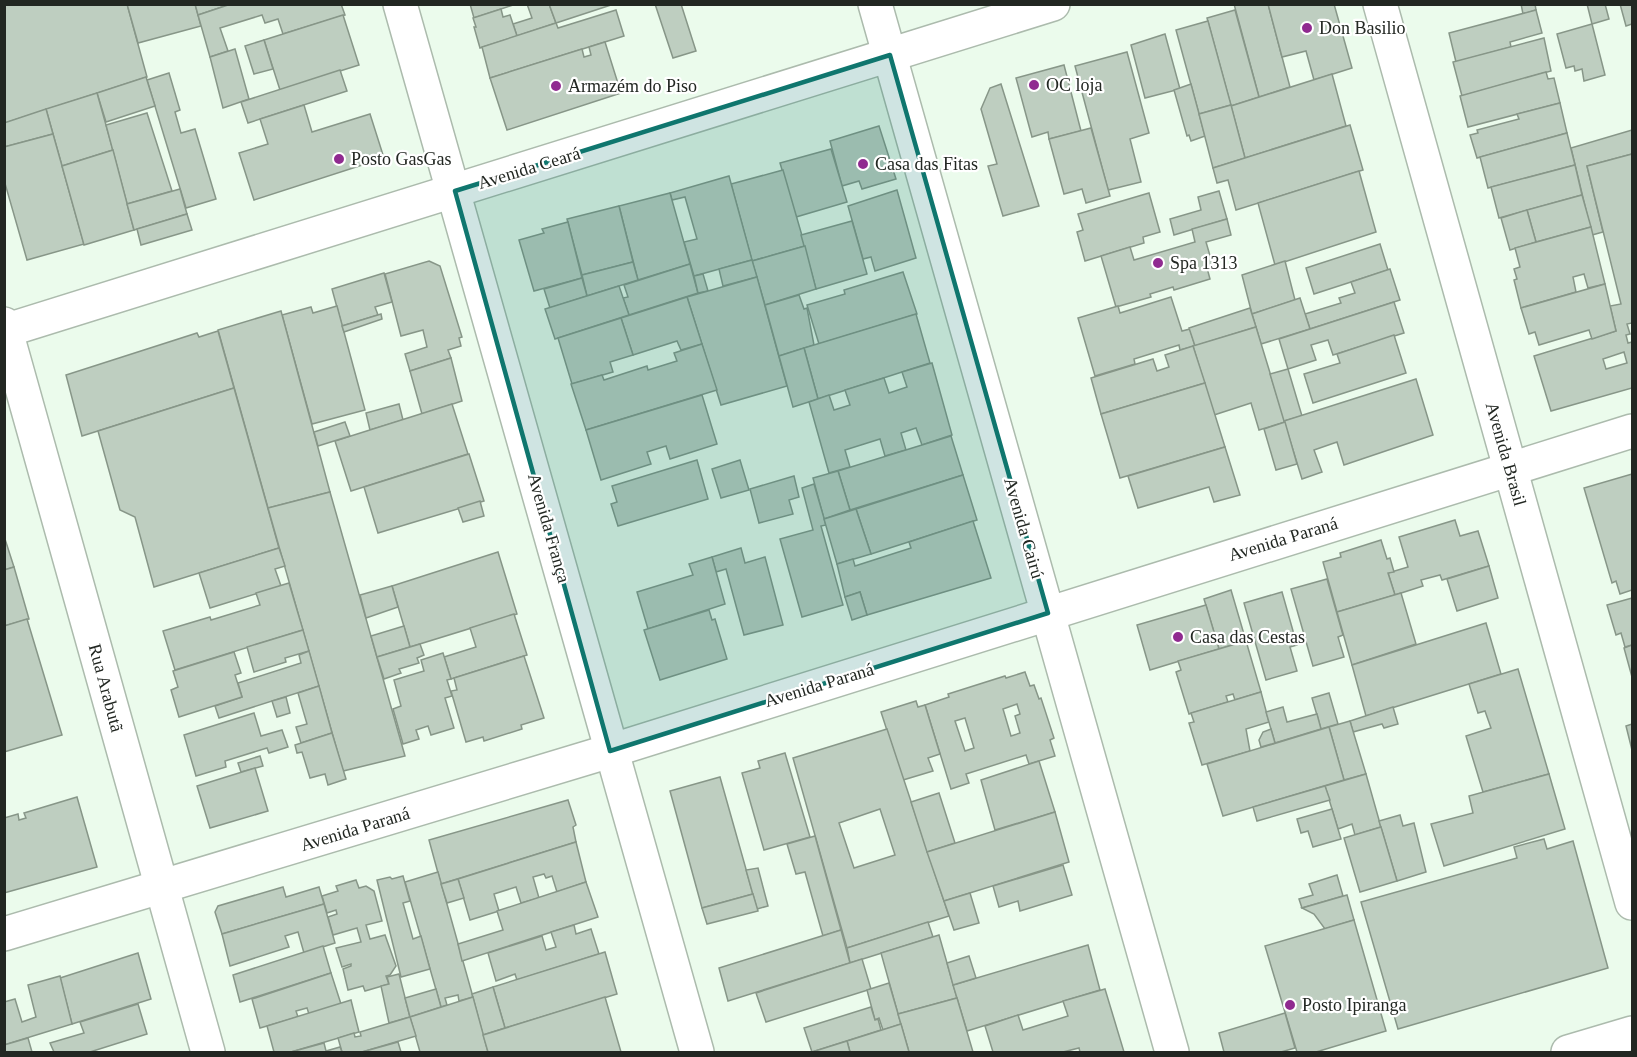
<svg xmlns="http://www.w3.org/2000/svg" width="1637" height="1057" viewBox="0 0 1637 1057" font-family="Georgia,serif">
	<rect width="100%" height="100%" fill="#ebfbec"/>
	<!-- building -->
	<g fill="#becec0" stroke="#879688" stroke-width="1.5" fill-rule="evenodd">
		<polygon points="4,4 127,4 147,77 5,123"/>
		<polygon points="127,4 195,4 201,26 138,43"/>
		<polygon points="195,4 231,4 198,15"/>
		<polygon points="231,4 341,4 345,15 283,34 278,19 265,23 262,15 220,28 228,51 210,57 198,15"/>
		<polygon points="470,4 516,4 474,18"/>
		<polygon points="527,4 549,4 556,23 517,36 513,24 532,18"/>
		<polygon points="549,4 614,4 556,23"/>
		<polygon points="655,4 681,4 696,51 673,58"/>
		<polygon points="1234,4 1268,4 1290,87 1259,97"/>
		<polygon points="1268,4 1334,4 1352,68 1314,80 1306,51 1282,57"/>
		<polygon points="1521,4 1535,4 1536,10 1523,14"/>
		<polygon points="1587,4 1605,4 1609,19 1592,24"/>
		<polygon points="1620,4 1632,4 1632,24 1626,26"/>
		<polygon points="501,9 503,17 510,15 517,36 480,48 474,27 476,27 473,18"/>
		<polygon points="616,10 624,36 490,78 482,47 556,23 558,28"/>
		<polygon points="1235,10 1259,97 1231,106 1207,18"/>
		<polygon points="1536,10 1542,33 1510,42 1511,47 1456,62 1449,33"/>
		<polygon points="343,15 359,65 280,90 264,40"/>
		<polygon points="1208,21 1231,105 1199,114 1176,30"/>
		<polygon points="1592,24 1605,75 1584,81 1582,69 1575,71 1574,66 1566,68 1557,34"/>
		<polygon points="1165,34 1180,89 1145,98 1131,45"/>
		<polygon points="1544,38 1551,71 1462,96 1453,62"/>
		<polygon points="264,40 273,69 254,74 245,46"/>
		<polygon points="605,42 621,93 507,130 490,78 582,49 584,57 591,55 589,47"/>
		<polygon points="235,49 249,99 223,108 210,57"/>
		<polygon points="1127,52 1149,133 1130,139 1141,182 1108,190 1075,66"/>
		<polygon points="1064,65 1081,131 1049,139 1048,132 1032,137 1016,78"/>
		<polygon points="340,70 347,91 248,123 241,102"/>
		<polygon points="1546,72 1548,79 1554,78 1560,103 1468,127 1460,96"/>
		<polygon points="169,73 180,110 175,112 181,133 195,129 216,199 186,208 147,80"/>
		<polygon points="1332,74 1346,126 1245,158 1231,106"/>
		<polygon points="146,77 155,106 106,122 97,93"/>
		<polygon points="1001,84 1039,206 1003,216 988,166 997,164 981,109 990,88"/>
		<polygon points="1191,84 1205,136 1191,141 1189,135 1187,136 1174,90"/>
		<polygon points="97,93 113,150 62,166 46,109"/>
		<polygon points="1560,103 1567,133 1477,158 1470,135 1478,133 1477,130 1519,119 1517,114"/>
		<polygon points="304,105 312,132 370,114 384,158 254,200 239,153 268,144 260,119"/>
		<polygon points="1231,105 1245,158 1213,168 1199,114"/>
		<polygon points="46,109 53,134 4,147 4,123"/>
		<polygon points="147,113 172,191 127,204 106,125"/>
		<polygon points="1350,125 1363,170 1236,210 1228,180 1217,183 1213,168"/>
		<polygon points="879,126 896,179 862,189 859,181 842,186 830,141"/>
		<polygon points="1091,128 1110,196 1086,203 1082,189 1064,194 1049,139"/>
		<polygon points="1632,130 1632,154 1587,166 1603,232 1592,235 1571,148"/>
		<polygon points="1567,133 1575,165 1488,188 1480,157"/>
		<polygon points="53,134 84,244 27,260 4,180 4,147"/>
		<polygon points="831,149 847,202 796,217 780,163"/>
		<polygon points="113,150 134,230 84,245 62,166"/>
		<path d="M1632 154V323L1627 324 1630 334 1626 335 1628 343 1632 342V388L1551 411 1534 356 1616 331 1610 306 1621 304 1587 166ZM1624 352 1627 363 1606 369 1603 359Z"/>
		<polygon points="1575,165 1582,195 1499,218 1491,187"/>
		<polygon points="783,170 805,246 752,261 731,184"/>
		<polygon points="1359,171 1376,232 1275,265 1258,203"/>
		<polygon points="729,176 752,260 694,276 684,242 697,239 685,197 672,200 670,193"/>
		<polygon points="180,189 187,214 134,230 127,204"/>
		<polygon points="897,190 916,258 875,271 871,257 863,259 848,206"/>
		<polygon points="1219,191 1227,219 1174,235 1170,219 1201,210 1198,197"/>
		<polygon points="670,193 690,264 638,280 619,206"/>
		<polygon points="1149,193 1160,232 1143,237 1144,243 1085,261 1077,232 1083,230 1078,214"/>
		<polygon points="1582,195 1591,227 1536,242 1527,210"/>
		<polygon points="619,206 633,262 582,275 567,219"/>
		<polygon points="1527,210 1536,242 1510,250 1501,218"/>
		<polygon points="187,214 192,230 141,245 137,229"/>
		<polygon points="1227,219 1231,235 1206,242 1213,266 1207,268 1210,279 1174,290 1173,287 1150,294 1151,297 1116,307 1101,256 1130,247 1134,260 1195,242 1192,229"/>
		<polygon points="852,221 867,274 816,289 801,235"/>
		<polygon points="568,222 582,278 534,291 519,240 544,233 542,229"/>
		<polygon points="1591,227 1605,284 1588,288 1584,274 1573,277 1576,292 1521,308 1514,280 1517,279 1514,269 1520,267 1515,248"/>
		<polygon points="1380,244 1388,270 1314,294 1306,268"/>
		<polygon points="805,246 816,289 765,305 752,261"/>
		<polygon points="752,260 757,277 723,286 719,269"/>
		<polygon points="429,261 440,266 462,337 459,338 461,346 448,350 451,358 410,371 405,354 427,347 423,330 401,336 385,274"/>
		<polygon points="1285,261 1295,300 1252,314 1242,275"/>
		<polygon points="633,262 638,280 587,296 582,275"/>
		<polygon points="690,264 698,293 629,315 623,298 628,297 624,285"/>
		<polygon points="1390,269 1400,300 1310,329 1305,314 1341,303 1339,298 1355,293 1351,282"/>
		<polygon points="903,272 917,314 819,344 807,305 845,294 844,290"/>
		<polygon points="384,273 392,302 375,307 378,315 342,326 332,289"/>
		<polygon points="703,274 708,291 698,293 694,276"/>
		<polygon points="757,277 787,386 721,405 687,297"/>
		<polygon points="582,278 587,296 550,308 544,289"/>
		<polygon points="1605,284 1616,331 1592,339 1589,330 1539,345 1535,332 1529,334 1521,308"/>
		<polygon points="619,286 629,315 555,339 545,309"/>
		<polygon points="799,295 804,309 807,308 814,345 779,356 765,305"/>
		<polygon points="687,297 702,344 681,350 677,341 633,355 621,318"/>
		<polygon points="1171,297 1182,331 1190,329 1195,346 1180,350 1179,345 1134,359 1135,364 1095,376 1078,318 1118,306 1120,313"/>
		<polygon points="1300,298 1310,329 1261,344 1252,314"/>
		<polygon points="1394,302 1404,333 1333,355 1328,340 1311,345 1316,360 1288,369 1279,339"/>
		<polygon points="337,306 365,410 312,424 282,315 311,307 313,313"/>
		<polygon points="1250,308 1256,327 1195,346 1189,328"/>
		<polygon points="281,311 330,492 268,508 218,330"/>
		<polygon points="381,314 382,319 344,332 342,326"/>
		<polygon points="916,314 930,363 818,399 804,348"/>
		<polygon points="621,318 633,355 610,362 613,372 572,384 558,338"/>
		<polygon points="1256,327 1285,422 1259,430 1251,403 1214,415 1193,346"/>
		<polygon points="218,331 234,388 82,436 66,375 197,333 199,337"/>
		<polygon points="1394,335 1406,373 1313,403 1304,374 1340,363 1337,354"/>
		<polygon points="702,344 717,390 586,430 571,384 602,375 604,380 647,366 648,370 677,361 674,353"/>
		<polygon points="1193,346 1205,383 1101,414 1091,378 1153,359 1157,371 1169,367 1165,355"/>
		<polygon points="804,348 818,399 793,407 779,356"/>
		<polygon points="451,358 462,401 422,414 410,371"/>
		<polygon points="932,363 952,435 922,445 916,428 901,433 906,450 885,456 880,439 845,450 850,467 829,473 809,402 829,395 834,410 850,405 845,390 884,378 889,393 907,387 902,372"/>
		<polygon points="1288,369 1302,416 1284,421 1270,374"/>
		<polygon points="1416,379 1433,435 1344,465 1337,442 1314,450 1322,472 1302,479 1284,421"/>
		<polygon points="1205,383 1225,447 1120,478 1101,414"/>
		<polygon points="234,388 279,548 154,587 135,517 120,510 98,431"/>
		<polygon points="702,395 717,444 670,459 666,446 647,452 651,464 601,480 586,430"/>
		<polygon points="399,404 403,420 370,430 366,413"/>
		<polygon points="452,404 468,454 351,491 335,441"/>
		<polygon points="345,422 350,436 318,446 314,432"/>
		<polygon points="1285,422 1297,464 1276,470 1264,429"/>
		<polygon points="951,436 963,475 850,510 838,471"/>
		<polygon points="1225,447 1240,495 1214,502 1209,487 1138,508 1128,476"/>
		<polygon points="469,454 484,501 378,533 364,487"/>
		<polygon points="697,460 708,499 618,526 611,504 617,502 612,486"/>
		<polygon points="740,460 749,490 721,498 712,469"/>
		<polygon points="838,471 850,510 824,519 813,478"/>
		<polygon points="1632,474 1632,590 1620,594 1616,581 1612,583 1584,488"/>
		<polygon points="963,475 977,520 871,554 856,509"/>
		<polygon points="794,476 799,497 789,500 793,514 759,523 750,489"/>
		<polygon points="814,484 826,525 821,526 843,605 802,617 780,539 813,530 802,488"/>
		<polygon points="330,492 405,756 343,771 268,508"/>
		<polygon points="480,501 484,516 463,522 458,508"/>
		<polygon points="856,509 871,554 837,564 824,519"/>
		<polygon points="1455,520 1460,536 1478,531 1489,566 1442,580 1440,575 1421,580 1423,586 1395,595 1388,573 1408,567 1399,537"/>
		<polygon points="973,521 991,578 867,615 860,592 845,597 837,564 853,559 855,566 911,548 909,542"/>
		<polygon points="4,536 14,567 4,570"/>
		<polygon points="1381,540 1387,559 1390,558 1394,572 1388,573 1395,595 1337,612 1323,562 1341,557 1340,553"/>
		<polygon points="279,548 285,566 275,569 281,586 210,608 199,573"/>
		<polygon points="741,548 745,563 765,557 783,625 744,635 726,569 716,572 712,557"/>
		<polygon points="498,552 517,614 410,647 392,586"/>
		<polygon points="712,557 725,604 648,629 637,592 693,575 689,564"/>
		<polygon points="1489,566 1498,598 1457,611 1447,579"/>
		<polygon points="14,567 29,619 4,626 4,570"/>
		<polygon points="1327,579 1343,635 1338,637 1344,657 1313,666 1291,589"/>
		<polygon points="289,583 303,630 175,670 163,631 210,617 211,620 260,605 256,593"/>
		<polygon points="392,586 398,607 366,618 360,595"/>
		<polygon points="1231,590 1246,641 1219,649 1204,599"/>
		<polygon points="860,592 867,615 852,620 845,597"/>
		<polygon points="1282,592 1297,645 1290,647 1297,671 1266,680 1244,603"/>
		<polygon points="1401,593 1416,644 1352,665 1337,612"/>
		<polygon points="1632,598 1632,645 1625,647 1621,633 1616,635 1607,605"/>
		<polygon points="1206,605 1219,649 1150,670 1137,625"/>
		<polygon points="709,610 712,620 715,619 727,659 660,680 644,630"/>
		<polygon points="514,614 527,655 451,679 444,657 476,647 470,628"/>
		<polygon points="27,619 62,735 4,752 4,626"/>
		<polygon points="1486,623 1501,674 1366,716 1352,665"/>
		<polygon points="404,626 410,647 377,657 371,636"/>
		<polygon points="303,630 309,651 285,658 286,662 254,672 247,647"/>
		<polygon points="1246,641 1261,692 1235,700 1233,694 1226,696 1228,702 1189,714 1176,672 1181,670 1178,661"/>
		<polygon points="420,644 424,655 417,658 419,663 399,669 401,673 384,679 377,657"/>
		<polygon points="1632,645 1632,677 1624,648"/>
		<polygon points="309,651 319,686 219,718 215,706 242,697 238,683 301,663 299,655"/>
		<polygon points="234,652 241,673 235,675 242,697 179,717 171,690 178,687 173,671"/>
		<polygon points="443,653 451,679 447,680 452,696 445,698 454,728 431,735 428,726 416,730 419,739 403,744 393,709 401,706 394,680 424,671 421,660"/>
		<polygon points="524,656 544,718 521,725 522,729 484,741 483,737 466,742 451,691 457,690 454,678"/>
		<polygon points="1518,669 1549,774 1483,792 1466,736 1491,728 1485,711 1478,713 1469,684"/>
		<path d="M1025 672 1030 686 1034 685 1039 699 1041 698 1054 738 1050 740 1055 756 1029 764 1026 755 966 774 969 783 951 789 925 705 949 697 948 694 1005 676 1006 678ZM1017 704 1020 714 1015 716 1020 733 1011 736 1003 709ZM965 718 974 748 965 751 955 721Z"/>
		<polygon points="319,686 332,733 301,743 296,727 307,724 298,693"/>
		<polygon points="1261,692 1269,722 1246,729 1250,751 1202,765 1189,723 1194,722 1191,713"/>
		<polygon points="1329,693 1338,724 1321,729 1312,698"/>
		<polygon points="286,697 290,713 277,717 272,701"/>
		<polygon points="916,701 918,707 925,705 940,754 928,758 933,771 903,780 881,712"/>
		<polygon points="1283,707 1287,722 1317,714 1321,729 1275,743 1266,712"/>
		<polygon points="1393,707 1398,724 1384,728 1382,724 1353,732 1350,721"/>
		<polygon points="254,713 261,736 282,730 288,747 269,753 267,748 225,761 226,767 196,776 184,735"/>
		<polygon points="1350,721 1366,774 1344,780 1329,727"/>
		<polygon points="1632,724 1632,750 1626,726"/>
		<polygon points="1329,727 1344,780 1223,816 1207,764"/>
		<path d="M887 729 949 916 847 948 793 758ZM880 809 895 855 854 868 839 823Z"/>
		<polygon points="1271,729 1275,743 1261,747 1259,740 1263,732"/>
		<polygon points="332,733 346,779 328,785 325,774 310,778 302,752 297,753 295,745"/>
		<polygon points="785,753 810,837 764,850 742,773 760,768 758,761"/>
		<polygon points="260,756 263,766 241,772 238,763"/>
		<polygon points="1039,761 1055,812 995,830 981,780"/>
		<polygon points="255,768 268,811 210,828 197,786"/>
		<polygon points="1366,774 1381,827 1355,835 1352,824 1338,829 1325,786"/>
		<polygon points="1549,774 1565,829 1444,866 1431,824 1473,813 1469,796"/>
		<polygon points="720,777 753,894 702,908 670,791"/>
		<polygon points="1325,786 1330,800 1257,821 1253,807"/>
		<polygon points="939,793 955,843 927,852 911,802"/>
		<polygon points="77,797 97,867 4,893 4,818 18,814 19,820 26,818 24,813"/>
		<polygon points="568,800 576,825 573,827 576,842 441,884 429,840"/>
		<polygon points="1332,809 1341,839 1313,847 1308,831 1301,833 1297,819"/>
		<polygon points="1055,812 1069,862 944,901 927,852"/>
		<polygon points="1400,815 1403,826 1414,823 1426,872 1397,881 1379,821"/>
		<polygon points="1381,827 1397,881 1360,892 1344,838"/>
		<polygon points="815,836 841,930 823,936 805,872 796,874 787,844"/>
		<polygon points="1544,839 1547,849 1573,841 1608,968 1398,1029 1361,902 1517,858 1514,847"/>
		<polygon points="576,842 586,882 557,892 552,876 546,878 544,874 533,877 539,898 521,903 516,887 494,894 499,911 470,920 458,879"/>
		<polygon points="1063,865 1072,895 1020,911 1018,901 999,907 993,886"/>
		<polygon points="758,868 768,906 757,909 746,870"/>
		<polygon points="438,872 473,997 459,1001 458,995 445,998 447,1005 441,1007 405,882"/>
		<polygon points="1337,875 1343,896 1302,908 1299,899 1313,895 1309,884"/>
		<polygon points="403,876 410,901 403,903 413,939 421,936 430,969 401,977 377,880 390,877 392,879"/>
		<polygon points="458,879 464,898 447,903 441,884"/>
		<polygon points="356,880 359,888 366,886 374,891 382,921 366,925 370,939 385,935 396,966 390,975 386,976 389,984 365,991 363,986 348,990 343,969 351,966 351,964 342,967 336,948 361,942 357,928 333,935 328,917 337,914 336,910 327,913 322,896 338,891 336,886"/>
		<polygon points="586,882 598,917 462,961 458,944 503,930 497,911"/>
		<polygon points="283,887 286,897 319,887 324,904 222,934 215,912 218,906"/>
		<polygon points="970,893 979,923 954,930 944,901"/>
		<polygon points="753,894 758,911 707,924 702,908"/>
		<polygon points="1347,895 1354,920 1325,929 1314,914 1302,908"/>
		<polygon points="324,904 335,943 304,953 298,932 285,936 289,947 230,966 222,934"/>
		<polygon points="1354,920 1386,1031 1316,1052 1297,1052 1265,946"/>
		<polygon points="928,922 933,937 850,963 847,948"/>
		<polygon points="574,925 576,934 591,929 599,954 517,980 515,974 496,981 488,953 542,936 546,950 556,947 551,932"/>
		<polygon points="841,930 850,963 728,1001 719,968"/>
		<polygon points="939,935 957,998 898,1014 881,953"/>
		<polygon points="1088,945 1100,990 967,1031 953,985"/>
		<polygon points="323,946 331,973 240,1002 233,975"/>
		<polygon points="605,952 617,994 505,1028 493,987"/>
		<polygon points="138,953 151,999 72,1024 60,978"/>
		<polygon points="969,956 976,978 953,985 947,963"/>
		<polygon points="862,959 871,989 766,1022 756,993"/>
		<polygon points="331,973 341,1004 309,1014 307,1008 296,1011 298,1017 260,1028 252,999"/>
		<polygon points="399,974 410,1017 389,1023 381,986 389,984 387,977"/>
		<polygon points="60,976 72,1024 4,1045 4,1002 15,999 22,1022 36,1017 28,985"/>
		<polygon points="889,983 901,1024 883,1030 879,1018 875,1020 867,990"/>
		<polygon points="493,987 505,1028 483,1035 472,994"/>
		<polygon points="436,989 441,1007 410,1017 405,998"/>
		<polygon points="1105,989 1124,1052 1080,1052 1079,1048 1063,1052 993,1052 985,1026 1018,1015 1023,1030 1068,1016 1063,1001"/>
		<polygon points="473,997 488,1052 420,1052 410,1017"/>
		<polygon points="605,997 621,1052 488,1052 483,1035"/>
		<polygon points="957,998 973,1052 909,1052 898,1014"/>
		<polygon points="351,1000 359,1032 291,1052 274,1052 267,1026"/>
		<polygon points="138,1004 147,1034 90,1052 54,1052 50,1043 84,1033 80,1022"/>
		<polygon points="871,1007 875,1020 878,1019 881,1030 812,1052 804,1028"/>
		<polygon points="1285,1013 1295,1048 1281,1052 1224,1052 1219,1033"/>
		<polygon points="410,1017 416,1036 362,1052 342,1052 338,1038 354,1033 355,1037 361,1036 360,1032"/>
		<polygon points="901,1024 909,1052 850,1052 847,1041"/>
		<polygon points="28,1038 32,1052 4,1052 4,1045"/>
		<polygon points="847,1041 850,1052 810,1052 812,1052"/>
		<polygon points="398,1042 401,1052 362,1052"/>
		<polygon points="324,1043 326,1051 340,1047 342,1052 291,1052"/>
	</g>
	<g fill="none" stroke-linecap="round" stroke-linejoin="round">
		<defs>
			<g id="street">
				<path d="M400 4C502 353 597 703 697 1052"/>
				<polyline points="4,324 208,1052"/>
				<polyline points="4,934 610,751 1632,431"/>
				<polyline points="1568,1052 1632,1033"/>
			</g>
			<g id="secondary">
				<polyline points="875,4 1172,1052"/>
				<polyline points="1380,4 1632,903"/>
				<polyline points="4,331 1053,4"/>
			</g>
		</defs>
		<!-- street casing -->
		<use href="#street" stroke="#acbbad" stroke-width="36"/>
		<!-- secondary casing -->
		<use href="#secondary" stroke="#acbbad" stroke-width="36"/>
		<!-- street -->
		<use href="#street" stroke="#fff" stroke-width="33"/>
		<!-- secondary -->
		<use href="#secondary" stroke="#fff" stroke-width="33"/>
	</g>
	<!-- marked area -->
	<path fill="#0f766e" fill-opacity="0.2" stroke="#0f766e" stroke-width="4.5" stroke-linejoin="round" d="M890 55 1048 613 610 751 455 191Z"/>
	<!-- markers -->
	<g fill="#902a90" stroke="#fff" stroke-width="2">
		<circle cx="1307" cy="28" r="6"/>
		<circle cx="1034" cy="85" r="6"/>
		<circle cx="556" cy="86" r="6"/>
		<circle cx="339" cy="159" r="6"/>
		<circle cx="863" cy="164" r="6"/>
		<circle cx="1158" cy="263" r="6"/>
		<circle cx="1178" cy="637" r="6"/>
		<circle cx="1290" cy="1005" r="6"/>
	</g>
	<g text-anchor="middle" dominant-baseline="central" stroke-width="4.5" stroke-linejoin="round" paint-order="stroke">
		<!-- poi labels -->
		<g font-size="18" fill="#222722" stroke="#fff" text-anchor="start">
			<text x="1319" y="28">Don Basilio</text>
			<text x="1046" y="85">OC loja</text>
			<text x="568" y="86">Armazém do Piso</text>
			<text x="351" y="159">Posto GasGas</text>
			<text x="875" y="164">Casa das Fitas</text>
			<text x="1170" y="263">Spa 1313</text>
			<text x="1190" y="637">Casa das Cestas</text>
			<text x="1302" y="1005">Posto Ipiranga</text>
		</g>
		<!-- street labels -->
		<g font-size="18" fill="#222722" stroke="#fff">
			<text transform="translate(529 168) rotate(-17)">Avenida Ceará</text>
			<text transform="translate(1506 454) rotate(74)">Avenida Brasil</text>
			<text transform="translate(549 528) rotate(74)">Avenida França</text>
			<text transform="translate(1024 528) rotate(74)">Avenida Cairú</text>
			<text transform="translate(1283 539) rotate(-17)">Avenida Paraná</text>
			<text transform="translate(819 685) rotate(-17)">Avenida Paraná</text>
			<text transform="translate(106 688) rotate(75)">Rua Arabutã</text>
			<text transform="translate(355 829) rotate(-17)">Avenida Paraná</text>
		</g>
	</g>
	<!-- border -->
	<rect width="1637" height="1057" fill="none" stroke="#222722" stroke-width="12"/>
</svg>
